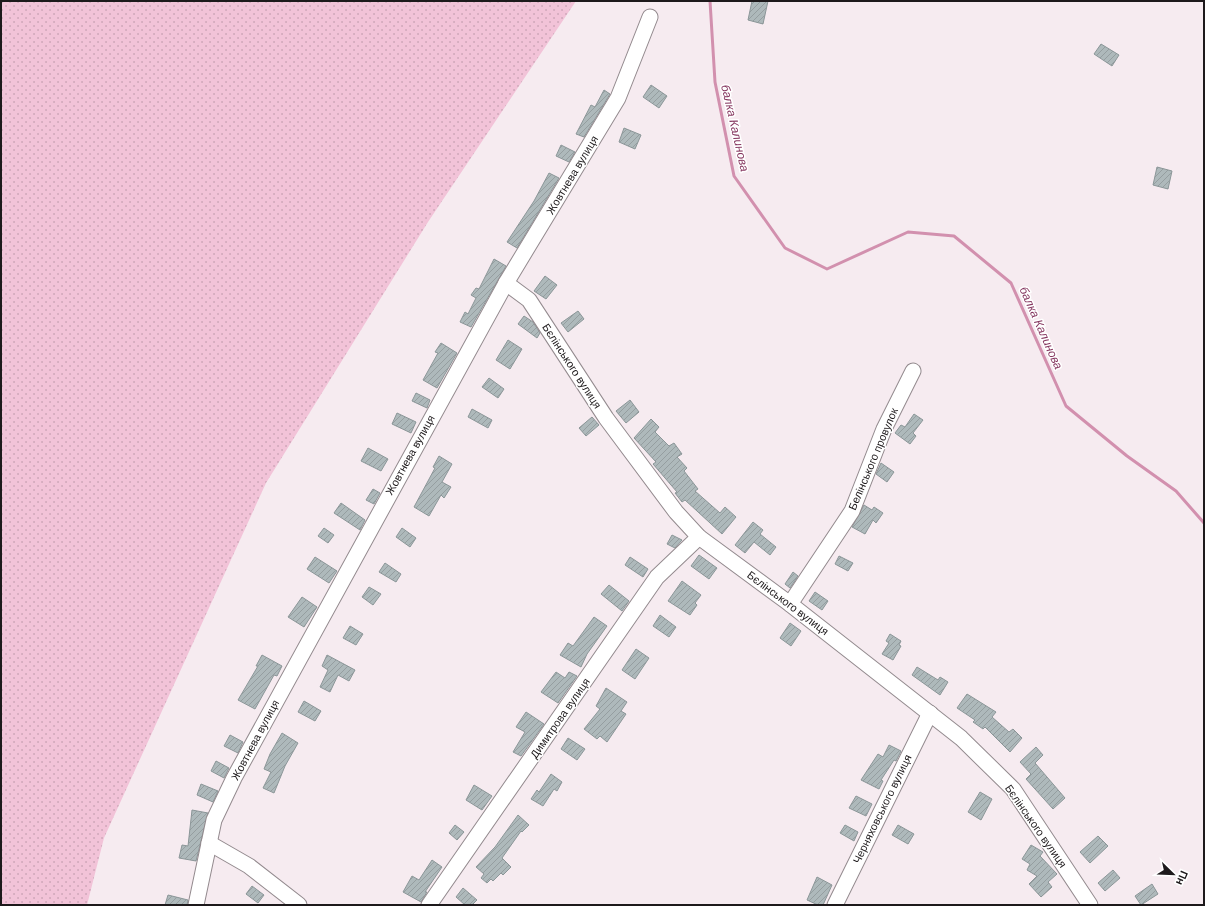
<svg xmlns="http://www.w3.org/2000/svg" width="1205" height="906" viewBox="0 0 1205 906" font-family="'DM Sans',sans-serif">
	<defs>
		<pattern id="garden-dots" width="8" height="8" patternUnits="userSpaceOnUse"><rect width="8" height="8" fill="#f2c3d8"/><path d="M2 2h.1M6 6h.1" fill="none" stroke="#cfa7b9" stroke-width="1.8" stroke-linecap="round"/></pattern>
		<pattern id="building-hatch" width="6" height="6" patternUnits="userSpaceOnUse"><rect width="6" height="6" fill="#aeb9bb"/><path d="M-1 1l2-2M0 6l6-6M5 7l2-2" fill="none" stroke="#959ea0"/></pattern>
	</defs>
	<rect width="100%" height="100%" fill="#f6ebf0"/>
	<!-- garden -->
	<polygon fill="url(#garden-dots)" points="1,1 576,1 428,222 266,483 104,838 87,905 1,905"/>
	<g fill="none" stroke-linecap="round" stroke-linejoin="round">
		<!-- stream -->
		<polyline stroke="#d290ae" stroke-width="3" points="710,1 715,82 734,176 785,248 827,269 908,232 954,236 1011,283 1066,406 1127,456 1176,491 1204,523"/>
	</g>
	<!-- building -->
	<g fill="url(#building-hatch)" stroke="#8b9698">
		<polygon points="752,1 768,1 763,24 748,20"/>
		<polygon points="1101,44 1119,55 1112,66 1094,54"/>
		<polygon points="651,85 667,96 659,108 643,97"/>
		<polygon points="604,90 610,94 584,137 576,134 591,105 595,107"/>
		<polygon points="624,128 641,135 635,149 619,142"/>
		<polygon points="561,145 575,152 569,162 556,156"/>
		<polygon points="1157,167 1172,171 1168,189 1153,185"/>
		<polygon points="549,173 559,178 517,248 507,242 534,201"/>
		<polygon points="494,259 506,266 471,327 460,322 465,312 468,314 476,298 471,295 476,288 479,289"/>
		<polygon points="545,276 557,285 546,299 534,291"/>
		<polygon points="578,311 584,319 568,332 561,323"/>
		<polygon points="524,316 533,322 540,333 537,338 518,324"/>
		<polygon points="508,340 522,349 510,369 496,360"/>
		<polygon points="441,343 457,353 437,388 423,380 438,353 435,352"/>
		<polygon points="489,378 504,389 498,398 482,387"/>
		<polygon points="416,393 430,400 427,408 412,401"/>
		<polygon points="630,400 639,412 626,423 616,411"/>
		<polygon points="472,409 492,420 488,428 468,417"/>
		<polygon points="397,413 416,422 411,433 392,424"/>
		<polygon points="914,414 923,420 913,433 916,436 910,444 895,433 901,425 905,427"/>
		<polygon points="592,417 599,425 586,436 579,428"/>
		<polygon points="651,419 659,427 655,432 669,446 674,443 682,454 677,457 687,468 684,471 698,489 695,491 720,513 725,507 736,517 722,534 685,500 682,502 675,493 677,492 653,464 656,462 634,438"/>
		<polygon points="368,448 388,459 381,471 361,461"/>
		<polygon points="439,456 452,464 442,482 451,487 444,498 441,495 429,516 414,507 435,468 433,467"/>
		<polygon points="881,463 894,472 887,482 876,474"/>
		<polygon points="373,489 380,493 374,504 366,500"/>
		<polygon points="341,503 365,520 360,530 334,513"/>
		<polygon points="864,505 872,510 874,507 883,513 876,523 873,520 865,534 852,527"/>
		<polygon points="753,522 763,530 760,534 776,547 770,555 754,542 745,553 735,545"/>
		<polygon points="324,528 334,535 328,543 318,536"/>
		<polygon points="402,528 416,538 410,547 396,537"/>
		<polygon points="672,535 682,540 675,548 667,544"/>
		<polygon points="699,555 717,568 709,579 691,566"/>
		<polygon points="839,556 853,563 848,571 835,564"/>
		<polygon points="315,557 337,571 329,583 307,569"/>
		<polygon points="630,557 648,569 643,577 625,565"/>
		<polygon points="385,563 401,574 396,582 379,572"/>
		<polygon points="793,572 798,576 790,588 785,584"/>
		<polygon points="682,581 701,595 695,603 697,605 690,615 668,601"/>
		<polygon points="609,585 629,601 622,611 601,594"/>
		<polygon points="369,587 381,594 373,605 362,597"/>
		<polygon points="815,592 828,601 822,610 809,601"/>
		<polygon points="302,597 317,607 304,627 288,617"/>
		<polygon points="660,615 676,627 669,637 653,626"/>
		<polygon points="594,617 607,626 587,654 581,667 560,655 568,643 573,646"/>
		<polygon points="790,623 801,631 791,646 780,638"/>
		<polygon points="350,626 363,634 356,645 343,638"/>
		<polygon points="890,634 901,641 899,645 901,646 893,660 882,654 889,643 886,641"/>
		<polygon points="636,649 649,658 635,679 622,670"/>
		<polygon points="262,655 282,666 277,676 274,675 255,709 238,700 258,666 256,666"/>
		<polygon points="327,655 355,670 349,681 338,675 330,692 320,687 328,670 322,666"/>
		<polygon points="917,667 938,680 940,677 948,682 940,695 912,675"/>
		<polygon points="556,672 565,678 569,672 577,676 558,703 541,692"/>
		<polygon points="606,688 627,702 621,711 626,714 607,742 600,736 597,739 584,729 600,709 596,706"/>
		<polygon points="967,694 996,712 992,717 1009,732 1013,729 1022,738 1010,752 985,727 983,729 973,722 975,720 957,708"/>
		<polygon points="304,701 321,711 315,721 298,712"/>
		<polygon points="526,712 544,724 521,756 513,752 525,732 516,727"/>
		<polygon points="282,733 298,743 285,766 274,793 263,788 271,772 264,769 270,754"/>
		<polygon points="230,735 243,742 238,753 224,746"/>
		<polygon points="568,738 585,749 577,760 561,749"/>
		<polygon points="889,745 901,751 896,761 894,760 881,780 883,781 879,789 861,780 878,754 883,757"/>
		<polygon points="1036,747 1043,755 1035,763 1065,798 1053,809 1026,779 1031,774 1020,762"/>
		<polygon points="216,761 229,768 224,778 211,771"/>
		<polygon points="551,774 562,782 557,791 554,789 543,806 531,799 537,790 539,792"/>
		<polygon points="201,784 218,791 213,802 197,795"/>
		<polygon points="474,785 492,796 482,810 466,800"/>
		<polygon points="980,792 992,799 981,820 968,812"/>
		<polygon points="856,796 872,804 866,816 849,808"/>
		<polygon points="192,810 208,813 196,861 179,858 182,845 188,846"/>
		<polygon points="518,815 529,825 522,832 521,831 502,858 511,867 503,875 501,873 493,881 491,879 487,883 481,878 484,874 476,867 495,847"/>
		<polygon points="455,825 464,832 457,840 449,833"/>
		<polygon points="845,825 858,832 854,841 840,833"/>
		<polygon points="898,825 914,834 908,844 892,835"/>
		<polygon points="1098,836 1108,846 1090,863 1080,852"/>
		<polygon points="1031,845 1043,852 1040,856 1057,874 1048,882 1052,887 1041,897 1029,884 1037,876 1027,870 1030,864 1022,859"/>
		<polygon points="432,860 442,867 425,892 427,892 421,902 403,892 412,876 419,880"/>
		<polygon points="1113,870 1120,878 1105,891 1098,883"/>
		<polygon points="817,877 832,885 823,905 818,905 807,900"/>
		<polygon points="1152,884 1158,894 1141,905 1135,896"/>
		<polygon points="252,886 264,895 258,903 246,894"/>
		<polygon points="463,888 477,900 472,905 465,905 456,897"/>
		<polygon points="168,895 188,900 187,905 165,905"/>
	</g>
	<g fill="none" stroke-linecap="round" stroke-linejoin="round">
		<defs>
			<g id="minor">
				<polyline points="506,283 529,300 606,418 676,512 699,537 790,604 961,738 1013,789 1090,905"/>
				<polyline points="790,604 852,511 884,429 913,371"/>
				<polyline points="209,843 249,866 299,905"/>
				<polyline points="196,905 214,820 234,778 506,283 618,98 650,17"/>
				<polyline points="429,905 657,577 699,537"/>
				<polyline points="835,905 930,713"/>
			</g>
		</defs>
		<!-- minor casing -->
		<use href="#minor" stroke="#938a8e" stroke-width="17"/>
		<!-- minor -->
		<use href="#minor" stroke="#fff" stroke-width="15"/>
	</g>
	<g text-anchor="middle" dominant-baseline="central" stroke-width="3" stroke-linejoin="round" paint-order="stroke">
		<!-- street labels -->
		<g font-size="11" fill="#1d191b" stroke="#fff">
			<text transform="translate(572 175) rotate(-59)">Жовтнева вулиця</text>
			<text transform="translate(572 366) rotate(57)">Бєлінського вулиця</text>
			<text transform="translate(410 455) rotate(-61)">Жовтнева вулиця</text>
			<text transform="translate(873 459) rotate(-67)">Белінського провулок</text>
			<text transform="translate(788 603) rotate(37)">Бєлінського вулиця</text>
			<text transform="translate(560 718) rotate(-55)">Димитрова вулиця</text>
			<text transform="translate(255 740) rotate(-62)">Жовтнева вулиця</text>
			<text transform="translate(882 809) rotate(-64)">Черняховського вулиця</text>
			<text transform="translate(1036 826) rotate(55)">Бєлінського вулиця</text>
		</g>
		<!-- water labels -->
		<g font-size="12" font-style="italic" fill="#85365f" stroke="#fff">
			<text transform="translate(735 128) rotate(77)">балка Калинова</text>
			<text transform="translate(1041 328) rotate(66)">балка Калинова</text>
		</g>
	</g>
	<!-- border -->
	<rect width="1205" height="906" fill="none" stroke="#1d191b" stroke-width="4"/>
	<!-- north arrow -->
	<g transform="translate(1173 874) rotate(113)" stroke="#ffffff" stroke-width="3" paint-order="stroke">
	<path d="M0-3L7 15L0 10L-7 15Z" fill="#1d191b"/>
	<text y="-6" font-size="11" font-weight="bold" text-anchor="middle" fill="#1d191b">Пн</text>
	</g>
</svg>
